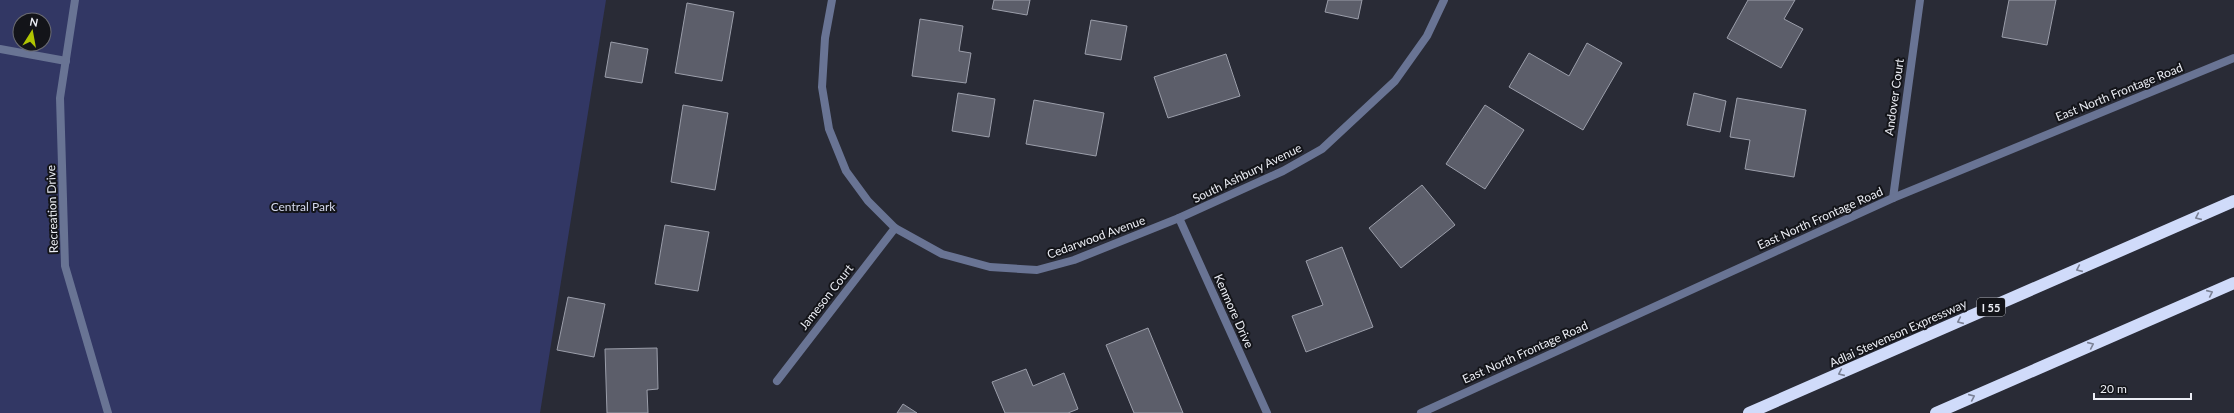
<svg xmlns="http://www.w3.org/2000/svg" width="2234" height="413" viewBox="0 0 2234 413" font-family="Lato,sans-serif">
	<rect width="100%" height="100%" fill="#292b36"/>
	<!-- green -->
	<path fill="#323764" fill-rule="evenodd" d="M0 0H606L540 413H0ZM20 20H44V44H20Z"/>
	<!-- building -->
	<g fill="#5c5e6a" stroke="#9b9eaa">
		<polygon points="994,0 1030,0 1027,15 992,9"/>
		<polygon points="1328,0 1362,0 1358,19 1325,12"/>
		<polygon points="1748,0 1795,0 1784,19 1803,29 1781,68 1727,38"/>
		<polygon points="2009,0 2056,0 2047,45 2002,37"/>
		<polygon points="687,3 734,12 722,81 675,73"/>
		<polygon points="920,19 963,26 959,51 971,53 966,83 912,76"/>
		<polygon points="1091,20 1127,26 1121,60 1085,54"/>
		<polygon points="611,42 648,49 642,83 605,77"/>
		<polygon points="1587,43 1622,63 1583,130 1509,87 1529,53 1569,76"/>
		<polygon points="1226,54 1240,96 1168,118 1154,77"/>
		<polygon points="958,93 995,99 989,137 952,131"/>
		<polygon points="1694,93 1726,101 1720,132 1687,125"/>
		<polygon points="1737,98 1806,110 1794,177 1745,169 1750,140 1730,137"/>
		<polygon points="1034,100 1104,113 1096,156 1026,144"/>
		<polygon points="683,105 728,113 715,190 671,182"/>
		<polygon points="1485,105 1524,130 1485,189 1446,164"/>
		<polygon points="1422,185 1455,225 1401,268 1369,228"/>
		<polygon points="665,225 709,232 698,291 655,284"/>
		<polygon points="1342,247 1373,327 1306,352 1292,316 1323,305 1306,261"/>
		<polygon points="568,297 605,304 594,357 557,350"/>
		<polygon points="1148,328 1183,413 1134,413 1106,345"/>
		<polygon points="657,348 658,389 647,390 648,413 607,413 605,349"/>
		<polygon points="1026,369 1033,386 1064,373 1078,409 1068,413 1005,413 992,382"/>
		<polygon points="903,404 917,413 897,413"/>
	</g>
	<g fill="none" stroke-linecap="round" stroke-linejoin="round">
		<!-- service -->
		<polyline stroke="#697494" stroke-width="8" points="0,49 66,61"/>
		<!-- minor -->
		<g stroke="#697494" stroke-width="8">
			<polyline points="75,0 60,98 65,266 108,413"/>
			<polyline points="832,0 825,38 822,87 829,129 846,171 868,201 895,228 942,254 990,267 1037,270 1074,260 1179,218 1283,171 1322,149 1395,81 1427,36 1444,0"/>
			<polyline points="1893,198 1920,0"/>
			<polyline points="1179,218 1267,413"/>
			<polyline points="777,381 895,228"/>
		</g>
		<!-- tertiary -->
		<polyline stroke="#697494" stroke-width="8" points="1421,413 1893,198 2234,58"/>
		<!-- motorway -->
		<g stroke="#d0dbfa" stroke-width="12">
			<polyline points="1749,413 2234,201"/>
			<polyline points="1936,413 2234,283"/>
		</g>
	</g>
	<!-- one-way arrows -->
	<defs><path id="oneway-chevron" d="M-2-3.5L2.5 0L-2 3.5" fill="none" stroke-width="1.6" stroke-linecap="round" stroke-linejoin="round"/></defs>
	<g stroke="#7b8195">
		<use href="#oneway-chevron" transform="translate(2198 217) rotate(156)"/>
		<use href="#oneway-chevron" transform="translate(2079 269) rotate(156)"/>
		<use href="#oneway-chevron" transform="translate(2210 293) rotate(-24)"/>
		<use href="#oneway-chevron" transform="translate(1960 321) rotate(156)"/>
		<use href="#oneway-chevron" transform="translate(2091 345) rotate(-24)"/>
		<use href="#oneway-chevron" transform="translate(1841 373) rotate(156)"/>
		<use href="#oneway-chevron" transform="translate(1972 397) rotate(-24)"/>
	</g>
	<g text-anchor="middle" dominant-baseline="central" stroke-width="4" stroke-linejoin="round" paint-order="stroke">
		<!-- shield labels -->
		<rect fill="#131419" stroke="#abadb3" stroke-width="1" x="1977" y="298" width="28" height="18" rx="3"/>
		<g font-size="11" font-weight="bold" fill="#eceef5">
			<text x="1991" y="307">I 55</text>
		</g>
		<!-- street labels -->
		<g font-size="12" fill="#eceef5" stroke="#131419">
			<text transform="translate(2119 92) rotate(-22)">East North Frontage Road</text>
			<text transform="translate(1894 97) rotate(-82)">Andover Court</text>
			<text transform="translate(1247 173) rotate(-26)">South Ashbury Avenue</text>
			<text transform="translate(52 209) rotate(-92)">Recreation Drive</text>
			<text transform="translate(1820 218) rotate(-24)">East North Frontage Road</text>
			<text transform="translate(1096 237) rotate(-20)">Cedarwood Avenue</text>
			<text transform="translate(826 297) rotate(-52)">Jameson Court</text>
			<text transform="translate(1234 311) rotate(66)">Kenmore Drive</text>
			<text transform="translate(1898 333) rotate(-24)">Adlai Stevenson Expressway</text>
			<text transform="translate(1525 352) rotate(-24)">East North Frontage Road</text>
		</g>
		<!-- park labels -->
		<g font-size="12" fill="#d5d9ed" stroke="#131419">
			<text x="303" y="206">Central Park</text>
		</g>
	</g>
	<!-- north arrow -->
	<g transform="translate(32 32) rotate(11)"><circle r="19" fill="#131419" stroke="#6a6b71"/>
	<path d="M0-3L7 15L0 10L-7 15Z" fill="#b0c502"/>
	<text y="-6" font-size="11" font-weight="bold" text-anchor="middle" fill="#eceef5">N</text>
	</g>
	<!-- scale -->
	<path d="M2094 393v6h97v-6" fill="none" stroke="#eceef5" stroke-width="2"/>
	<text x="2100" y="393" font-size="12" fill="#eceef5" stroke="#131419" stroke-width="3" paint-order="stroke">20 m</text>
</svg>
